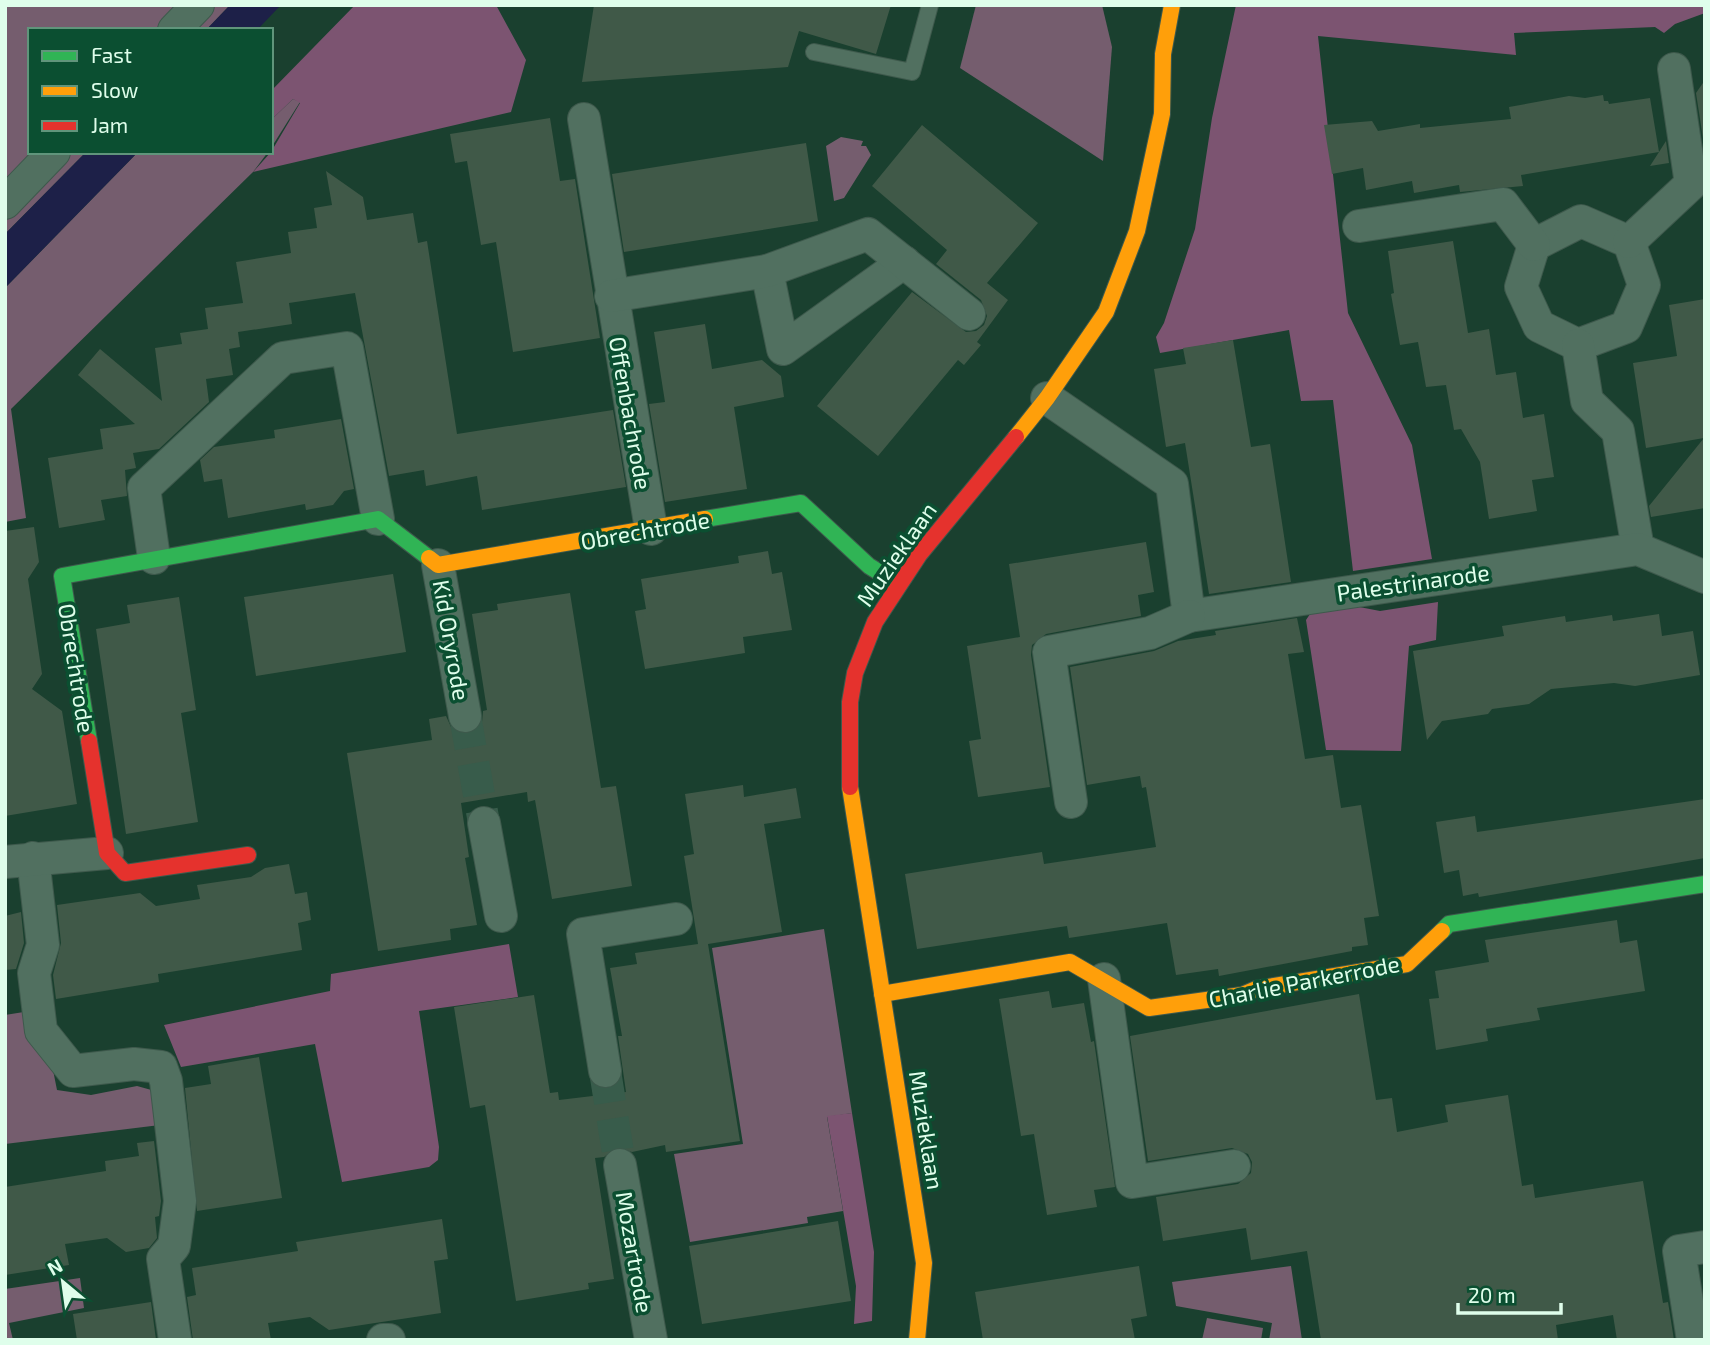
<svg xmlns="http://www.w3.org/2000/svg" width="1710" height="1345" viewBox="0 0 1710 1345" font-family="'Exo 2',sans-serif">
	<rect width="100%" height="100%" fill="#1a402f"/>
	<!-- green -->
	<g fill="#755d6e">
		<polygon points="5,5 230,5 206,30 30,30 30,152 86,152 5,234"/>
		<polygon points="976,5 1102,5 1112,47 1103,161 960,68"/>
		<polygon points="293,99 300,102 271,148 271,120"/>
		<polygon points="841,137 863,141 861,146 866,146 871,155 844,198 834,201 826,146"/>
		<polygon points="138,152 268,152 253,172 11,409 26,518 5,522 5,288"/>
		<polygon points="824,929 852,1113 827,1117 843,1211 807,1217 808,1223 690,1242 674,1154 743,1144 712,948"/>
		<polygon points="30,1011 52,1065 57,1090 91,1095 137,1086 155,1091 160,1125 5,1144 5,1015"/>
		<polygon points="1291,1266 1302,1340 1269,1340 1272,1323 1176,1306 1172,1282"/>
		<polygon points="80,1278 84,1308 9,1323 13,1340 5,1340 5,1289"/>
		<polygon points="1207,1318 1263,1328 1261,1340 1202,1340"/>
	</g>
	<!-- forest -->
	<g fill="#7c5471">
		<polygon points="355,5 496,5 526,60 511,112 253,172 271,152 300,103 293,99 271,120 271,91"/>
		<polygon points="1236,5 1705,5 1705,13 1675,24 1664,33 1655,27 1514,33 1516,55 1318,36 1348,313 1412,445 1432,559 1353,571 1333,400 1301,401 1289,330 1160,353 1156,337 1164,323 1195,229 1212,118"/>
		<polygon points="1438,602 1436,640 1409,646 1401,751 1326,750 1306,620 1312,611 1349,605 1380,611"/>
		<polygon points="509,944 518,997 419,1011 439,1147 438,1160 429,1167 342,1182 315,1044 181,1067 164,1025 330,991 331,974"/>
		<polygon points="852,1113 874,1252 872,1321 854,1324 856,1286 827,1116"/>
	</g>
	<!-- water -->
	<g fill="#1d2048">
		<polygon points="230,5 281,5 257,30 206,30"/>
		<polygon points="86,152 138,152 5,288 5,234"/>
	</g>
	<!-- building -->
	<g fill="#405948">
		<polygon points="594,5 891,5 876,54 799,31 788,67 582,82"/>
		<polygon points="1705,80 1705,151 1696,93"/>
		<polygon points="1603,95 1604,101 1608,101 1609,104 1650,98 1659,152 1666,141 1669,163 1650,166 1659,152 1521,175 1523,186 1460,192 1459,185 1414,193 1412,181 1366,190 1363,168 1332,174 1324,125 1372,121 1378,131 1420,124 1420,128 1511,119 1509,107 1569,96 1585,98"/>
		<polygon points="550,118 560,181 575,179 600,338 513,352 496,242 481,245 467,161 455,163 450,134"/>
		<polygon points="922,125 1038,223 987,283 1008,300 977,342 981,345 964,365 958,360 878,456 817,406 912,292 966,332 976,331 984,325 987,316 981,300 936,264 947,250 872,186"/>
		<polygon points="806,143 818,221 624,252 612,174"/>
		<polygon points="326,171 363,197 367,220 413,213 418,243 427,241 457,434 613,410 626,487 482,510 477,476 426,486 424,470 389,476 355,293 289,303 292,324 238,332 240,347 229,349 233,375 206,379 209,402 159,449 133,453 136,468 125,470 127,496 101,500 105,520 59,528 48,458 103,449 100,429 135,424 78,375 100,349 162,401 155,348 182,344 180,333 208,329 205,308 243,303 236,262 291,253 288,232 317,228 314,208 332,205"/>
		<polygon points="1453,241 1468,333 1489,329 1496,375 1516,372 1523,418 1544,414 1554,477 1532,480 1537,511 1489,519 1480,462 1461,429 1454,430 1446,385 1426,387 1418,342 1400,345 1391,294 1394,293 1388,251"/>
		<polygon points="1705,299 1705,508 1651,517 1649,506 1704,438 1646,448 1633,363 1677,356 1669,305"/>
		<polygon points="705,324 712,369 762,360 781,376 784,397 734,407 747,489 665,502 649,404 665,402 654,332"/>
		<polygon points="1233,340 1251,447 1270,444 1291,582 1209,594 1185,443 1166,447 1154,369 1186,364 1183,348"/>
		<polygon points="341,419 354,489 344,491 333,505 306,510 305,504 228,518 222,479 204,482 200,460 214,447 275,438 274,430"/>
		<polygon points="34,527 39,562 28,579 42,674 32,689 62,711 77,804 5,816 5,531"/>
		<polygon points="1146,542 1154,592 1138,595 1141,616 1046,634 1032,645 1031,655 1050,787 978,797 969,741 981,739 967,646 1020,637 1009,564"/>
		<polygon points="768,551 772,574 782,572 792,630 743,637 745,653 645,669 635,611 646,609 641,579 739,563 738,556"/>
		<polygon points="393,574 406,652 256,676 244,597"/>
		<polygon points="570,593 601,788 616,786 632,886 552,899 535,800 528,802 527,792 461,803 469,857 465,858 477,925 450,929 451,940 378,951 347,753 432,740 429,719 446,716 451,727 459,733 476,730 482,722 483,711 487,710 472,614 498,610 497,604"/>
		<polygon points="179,597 196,710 181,713 198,822 126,834 96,629 130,623 127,605"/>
		<polygon points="1659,614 1662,636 1693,631 1700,675 1635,686 1614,683 1551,689 1529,704 1492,709 1488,714 1442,721 1427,740 1413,651 1504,636 1502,626 1565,616 1566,622 1612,615 1613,621"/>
		<polygon points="1297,618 1304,652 1288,654 1305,759 1333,755 1341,808 1361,805 1379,916 1364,918 1368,945 1352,947 1352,951 1219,976 1218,969 1176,975 1167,923 1069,938 1067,926 917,949 905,874 1042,852 1044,864 1156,847 1146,787 1142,788 1140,776 1087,785 1070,667 1154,651 1178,641 1216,635 1215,631"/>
		<polygon points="743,785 744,797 796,788 801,818 764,824 782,932 708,944 740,1141 666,1152 665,1145 632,1152 617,1147 604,1157 595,1158 614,1279 588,1283 589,1289 516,1301 485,1105 470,1108 454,1007 534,995 550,1093 558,1092 559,1100 626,1092 618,1036 622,1036 610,968 637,964 635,953 698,944 684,856 694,854 685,794"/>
		<polygon points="1705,799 1705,858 1479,897 1478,893 1463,896 1459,870 1444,873 1436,822 1475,816 1477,832"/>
		<polygon points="289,864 295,894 307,892 311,920 298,923 302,950 158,974 159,982 56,999 53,975 61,943 57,905 140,893 156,906 200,899 197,885 251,877 265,868"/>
		<polygon points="21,912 24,943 16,969 5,970 5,916"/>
		<polygon points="1617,920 1620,943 1637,940 1645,991 1537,1008 1540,1020 1486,1029 1488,1041 1436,1050 1429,999 1439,998 1435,971 1489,962 1485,940"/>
		<polygon points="1049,991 1052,1008 1084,1003 1091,1042 1094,1041 1115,1187 1094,1190 1097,1207 1047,1215 1034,1134 1021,1136 999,999"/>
		<polygon points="1359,994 1376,1100 1392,1098 1397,1132 1448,1122 1445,1105 1508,1095 1522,1186 1533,1184 1535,1198 1643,1181 1663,1303 1668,1302 1674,1340 1617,1340 1613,1315 1556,1325 1558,1340 1321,1340 1307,1251 1251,1260 1246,1228 1163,1241 1156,1197 1238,1184 1251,1173 1252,1162 1248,1154 1232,1148 1148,1161 1130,1036"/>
		<polygon points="259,1057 282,1198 197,1211 185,1088 211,1084 208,1066"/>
		<polygon points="154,1141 161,1201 159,1216 155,1217 157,1238 149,1248 126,1252 107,1238 65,1244 69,1265 5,1275 5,1187 106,1171 105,1161 139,1156 137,1143"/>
		<polygon points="442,1219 448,1259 434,1261 441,1313 329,1330 310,1317 268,1323 271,1340 193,1340 187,1297 196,1295 192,1268 298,1251 296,1242"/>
		<polygon points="838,1221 851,1301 702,1324 689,1246"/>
		<polygon points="1139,1266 1147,1316 1131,1319 1135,1340 983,1340 975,1292"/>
		<polygon points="151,1302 156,1340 77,1340 73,1314"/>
	</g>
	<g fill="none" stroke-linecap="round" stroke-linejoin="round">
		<!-- street-tunnel -->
		<g stroke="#385c4b" stroke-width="32" stroke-dasharray="32 16" stroke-linecap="butt">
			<polyline points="465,716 484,823"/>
			<polyline points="605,1071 620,1165"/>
		</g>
		<defs>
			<polyline id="lane" points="814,52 912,72 930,5"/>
			<g id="street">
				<polyline points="174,30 198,5"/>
				<polyline points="584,119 651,529"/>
				<polyline points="5,203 54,152"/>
				<polygon points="1581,221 1629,242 1644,285 1626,327 1578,345 1539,326 1521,287 1534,245"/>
				<polyline points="1359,226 1503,204 1534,245"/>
				<polyline points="1629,242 1691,184 1674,69"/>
				<polyline points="767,271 783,349 904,262"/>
				<polyline points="611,296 767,271 868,234 969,314"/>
				<polyline points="1578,345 1587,401 1618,431 1638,549"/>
				<polyline points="1047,398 1172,484 1189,616 1638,549 1705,577"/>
				<polyline points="154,558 144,488 283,358 347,348 378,519"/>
				<polyline points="438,565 465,716"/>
				<polyline points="1071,802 1049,652 1150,633 1189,616"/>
				<polyline points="484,823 501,916"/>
				<polyline points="33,858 43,945 34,973 41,1031 73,1071 134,1064 161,1067 166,1081 180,1201 174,1246 163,1259 175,1340"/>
				<polyline points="5,862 107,853"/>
				<polyline points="1104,979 1132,1182 1234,1166"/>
				<polyline points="605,1071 583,934 676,919"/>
				<polyline points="620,1165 651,1340"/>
				<polyline points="383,1340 389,1340"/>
				<polyline points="1693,1340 1679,1251 1705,1247"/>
			</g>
			<g id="fast">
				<polyline points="705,519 801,503 869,566 898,584"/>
				<polyline points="89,741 62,576 378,519 429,558"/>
				<polyline points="1442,931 1449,924 1705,884"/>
			</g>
			<g id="slow">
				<polyline points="1016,437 1047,398 1106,312 1137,231 1162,114 1163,54 1172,5"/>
				<polyline points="429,558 438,565 705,519"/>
				<polyline points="850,787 924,1263 917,1340"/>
				<polyline points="882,994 1070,962 1149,1008 1242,995 1256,989 1407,964 1442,931"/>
			</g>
			<g id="jam">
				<polyline points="89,741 107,853 125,873 248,855"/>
				<polyline points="850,787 850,702 855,673 875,622 919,555 1016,437"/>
			</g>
		</defs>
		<!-- lane casing -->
		<use href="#lane" stroke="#3e594c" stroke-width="18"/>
		<!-- street casing -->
		<use href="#street" stroke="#3e594c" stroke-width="34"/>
		<!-- fast casing -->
		<use href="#fast" stroke="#3e594c" stroke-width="18"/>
		<!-- slow casing -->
		<use href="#slow" stroke="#3e594c" stroke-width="18"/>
		<!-- jam casing -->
		<use href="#jam" stroke="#3e594c" stroke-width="18"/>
		<!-- lane -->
		<use href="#lane" stroke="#517060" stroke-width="16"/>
		<!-- street -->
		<use href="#street" stroke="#517060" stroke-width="32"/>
		<!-- fast -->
		<use href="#fast" stroke="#30b455" stroke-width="16"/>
		<!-- slow -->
		<use href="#slow" stroke="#ff9f0a" stroke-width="16"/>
		<!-- jam -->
		<use href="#jam" stroke="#e5322d" stroke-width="16"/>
	</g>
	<g text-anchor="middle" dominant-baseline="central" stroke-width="7" stroke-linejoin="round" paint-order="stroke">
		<!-- street labels -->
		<g font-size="23" fill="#dffeeb" stroke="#0b4f31">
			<text transform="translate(631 413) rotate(80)">Offenbachrode</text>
			<text transform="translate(645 530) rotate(-10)">Obrechtrode</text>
			<text transform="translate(896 554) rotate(-55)">Muzieklaan</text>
			<text transform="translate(1413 582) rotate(-8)">Palestrinarode</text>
			<text transform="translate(452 640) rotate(80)">Kid Oryrode</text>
			<text transform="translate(77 668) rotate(81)">Obrechtrode</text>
			<text transform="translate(1304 981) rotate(-11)">Charlie Parkerrode</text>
			<text transform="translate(927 1130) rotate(81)">Muzieklaan</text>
			<text transform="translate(635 1252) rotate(80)">Mozartrode</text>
		</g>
	</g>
	<!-- border -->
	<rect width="1710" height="1345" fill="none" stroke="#dffeeb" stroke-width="14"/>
	<!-- legend -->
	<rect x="28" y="28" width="245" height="126" fill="#0b4f31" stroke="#60957b" stroke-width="2"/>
	<rect x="42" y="51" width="35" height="10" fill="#30b455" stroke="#60957b" stroke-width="2"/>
	<text x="91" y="63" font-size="21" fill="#dffeeb">Fast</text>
	<rect x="42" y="86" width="35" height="10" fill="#ff9f0a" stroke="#60957b" stroke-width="2"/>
	<text x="91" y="98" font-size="21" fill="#dffeeb">Slow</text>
	<rect x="42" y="121" width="35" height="10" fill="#e5322d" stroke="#60957b" stroke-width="2"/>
	<text x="91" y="133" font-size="21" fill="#dffeeb">Jam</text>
	<!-- north arrow -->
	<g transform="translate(63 1282) rotate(331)" stroke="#0b4f31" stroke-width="5" paint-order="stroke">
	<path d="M0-5L12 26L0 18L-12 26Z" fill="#dffeeb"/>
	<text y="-10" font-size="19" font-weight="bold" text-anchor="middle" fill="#dffeeb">N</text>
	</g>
	<!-- scale -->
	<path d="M1458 1303v10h103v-10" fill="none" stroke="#dffeeb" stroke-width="3.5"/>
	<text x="1468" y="1303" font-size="21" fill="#dffeeb" stroke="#0b4f31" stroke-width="5" paint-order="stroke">20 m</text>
</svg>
